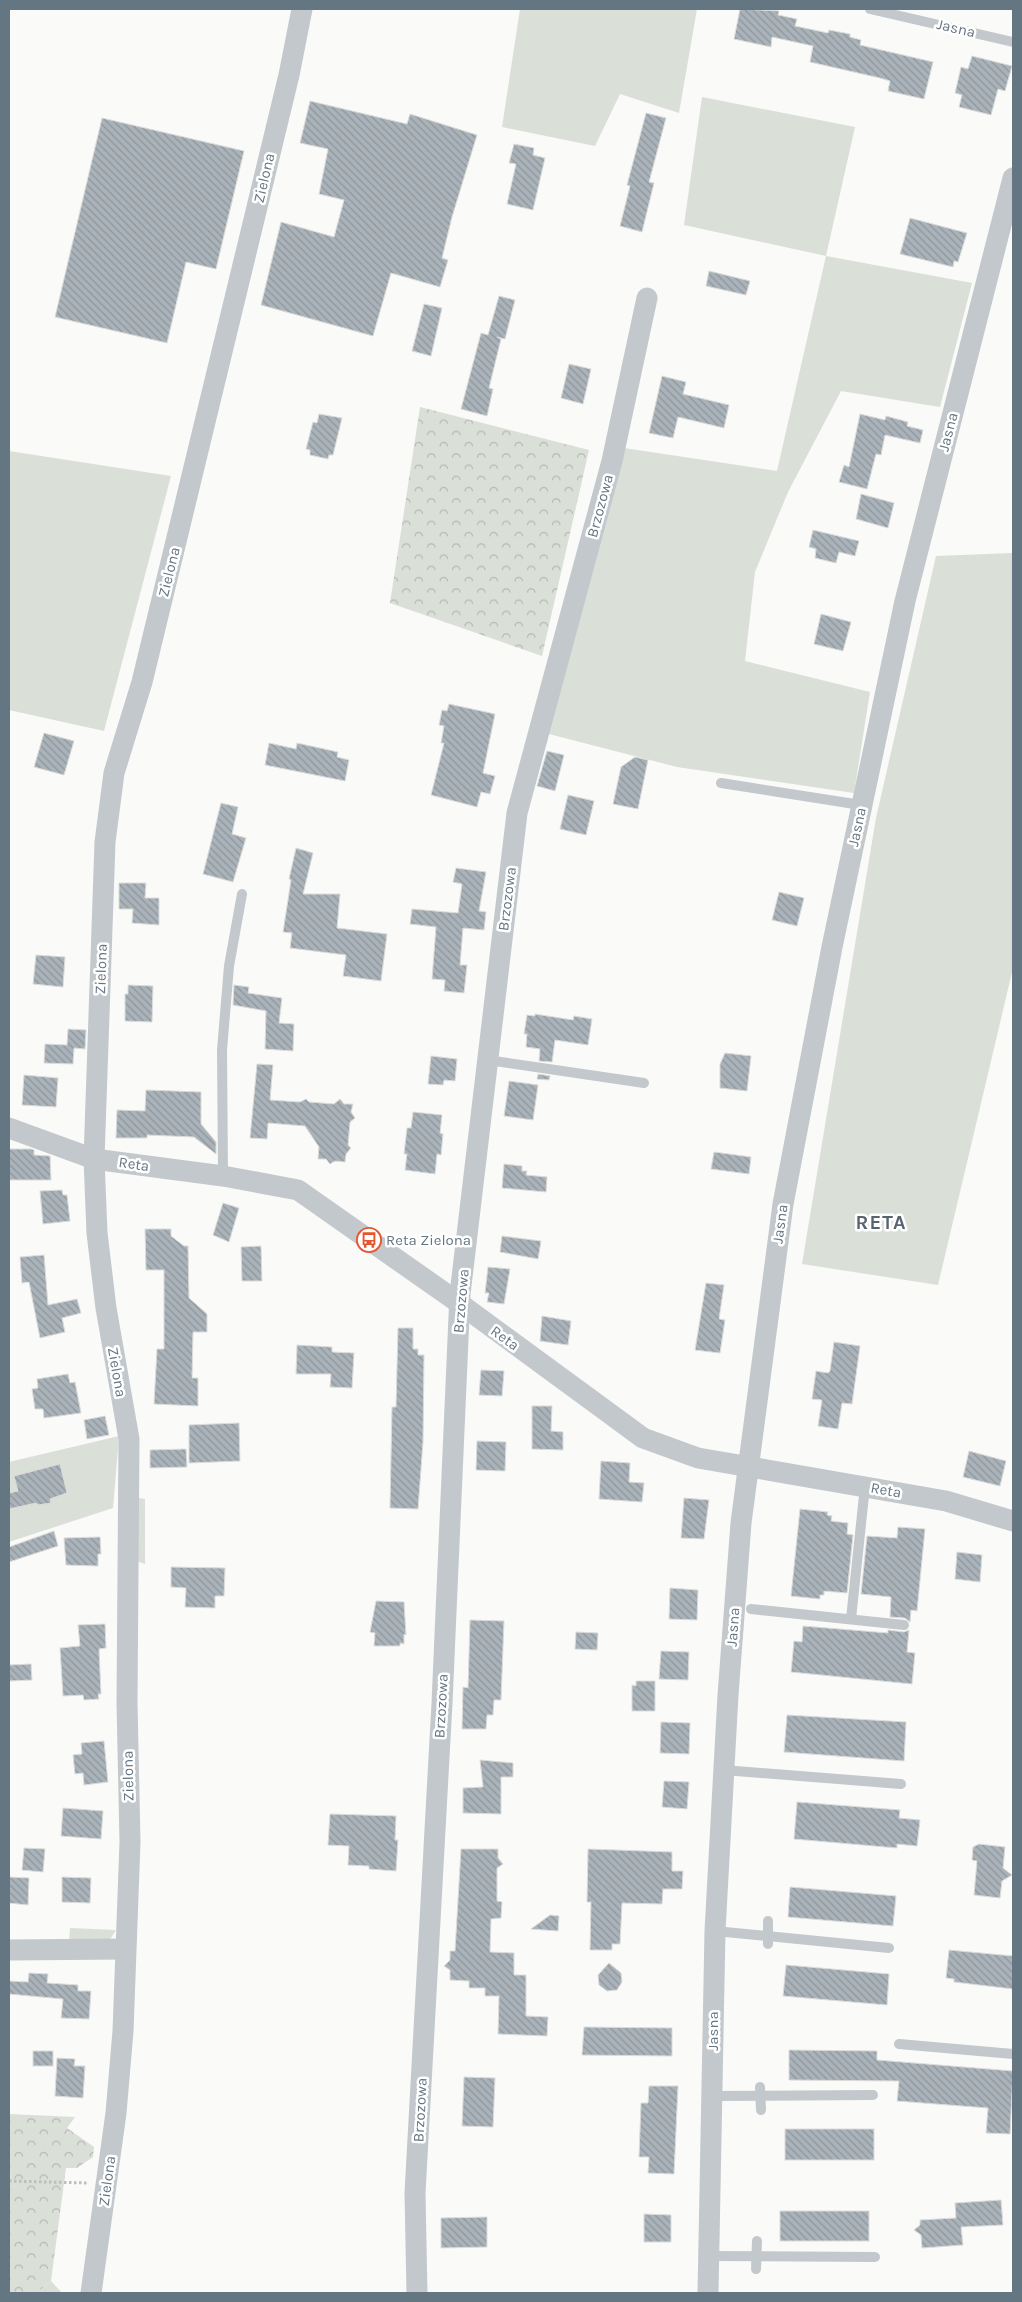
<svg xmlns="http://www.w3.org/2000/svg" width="1022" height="2302" viewBox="0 0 1022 2302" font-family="Karla,sans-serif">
	<defs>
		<pattern id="forest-crowns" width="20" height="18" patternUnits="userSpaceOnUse" patternTransform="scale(1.25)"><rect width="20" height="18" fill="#dadfd7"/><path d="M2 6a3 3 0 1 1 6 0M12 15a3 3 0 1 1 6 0" fill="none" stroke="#b4b9b4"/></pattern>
		<pattern id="building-back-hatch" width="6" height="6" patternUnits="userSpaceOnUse" patternTransform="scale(1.25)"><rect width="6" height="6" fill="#aab3b9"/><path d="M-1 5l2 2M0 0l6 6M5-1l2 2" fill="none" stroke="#8e969c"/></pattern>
	</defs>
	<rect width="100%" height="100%" fill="#fafaf8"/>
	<!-- green -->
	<g fill="#dadfd7">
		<polygon points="520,9 697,9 679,113 620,94 595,146 502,127"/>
		<polygon points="702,97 855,127 826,256 972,283 940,407 841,391 788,492 755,572 745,661 870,692 854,793 677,767 545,733 624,448 777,471 826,256 684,225"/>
		<polygon points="9,451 171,476 104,731 9,710"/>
		<polygon points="1013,553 1013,968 938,1285 802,1264 876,818 936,556"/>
		<polygon points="119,1436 113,1508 9,1542 9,1462"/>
		<polygon points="139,1498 145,1499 145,1564 136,1561"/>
		<polygon points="70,1928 116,1930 109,1941 69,1944"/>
		<polygon points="51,2281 62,2293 36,2293"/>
	</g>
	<!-- forest -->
	<g fill="url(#forest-crowns)">
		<polygon points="420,407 589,450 542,656 390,603"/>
		<polygon points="9,2114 75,2117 67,2128 94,2147 93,2157 77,2168 66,2168 51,2281 36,2293 9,2293"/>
	</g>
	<!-- building -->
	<g fill="url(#building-back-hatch)" stroke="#dcdcda">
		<polygon points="740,9 779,11 778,15 797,19 795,26 828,33 829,30 850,34 850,37 861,40 860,45 933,62 924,99 888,91 890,81 880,78 810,62 813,46 772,37 771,47 734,39"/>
		<polygon points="972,56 1012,66 1005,91 998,89 991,115 959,107 962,95 955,93 961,67 968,69"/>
		<polygon points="310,101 407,124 410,114 477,135 452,217 442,258 448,260 440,287 391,273 373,336 261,305 281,222 334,237 344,200 319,194 328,149 300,143"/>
		<polygon points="646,113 666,118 649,182 654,183 642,232 620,226 630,186 627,185"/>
		<polygon points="102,118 244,151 216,269 186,262 167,343 55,317"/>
		<polygon points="514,144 534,148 533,155 545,158 533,210 507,204 516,164 509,163"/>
		<polygon points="910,218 967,233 958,262 954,261 953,267 900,254"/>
		<polygon points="709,271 750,281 746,295 706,286"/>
		<polygon points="499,296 515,300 505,339 497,337 501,339 489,388 493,389 487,416 461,409 481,333 488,335"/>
		<polygon points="424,304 442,308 431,356 412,351"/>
		<polygon points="569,364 591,369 583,404 561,398"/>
		<polygon points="662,376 686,382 683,394 729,405 724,428 678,417 673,438 649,433"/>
		<polygon points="319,414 342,418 333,455 329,455 328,459 310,455 310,450 306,449 313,422 317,423"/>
		<polygon points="860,414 885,420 886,416 908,422 907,426 923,430 920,443 885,435 881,455 876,454 867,489 839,482 844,465 849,467"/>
		<polygon points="861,494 894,503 888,528 856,519"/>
		<polygon points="813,530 859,541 855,556 839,552 836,563 815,558 816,549 809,547"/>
		<polygon points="821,614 851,622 843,651 814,644"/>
		<polygon points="449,704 495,714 483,773 495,776 490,794 481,792 477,807 431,795 444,743 441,743 444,726 439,725 442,710 447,711"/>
		<polygon points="44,733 74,741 64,775 34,767"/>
		<polygon points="269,743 296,749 297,743 338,752 337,757 349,760 345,781 265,765"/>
		<polygon points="547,751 564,755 555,791 537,786"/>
		<polygon points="635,757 648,760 638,809 613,804 621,767"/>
		<polygon points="568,795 594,801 586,835 560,829"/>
		<polygon points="221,803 238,807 232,834 246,838 233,882 203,874"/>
		<polygon points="296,848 313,853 303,894 340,894 337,928 387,934 381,981 343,976 346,955 290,948 292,933 283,932 291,880 289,879"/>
		<polygon points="456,868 486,872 479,911 486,912 484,930 463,928 460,965 467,965 464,993 444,991 445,980 432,979 436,927 410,924 412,909 458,913 462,884 453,882"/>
		<polygon points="119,883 146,883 145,898 159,898 159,925 132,923 133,909 119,909"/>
		<polygon points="779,892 804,898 797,926 772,920"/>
		<polygon points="36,955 65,957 63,987 33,984"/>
		<polygon points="128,985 153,986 152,1022 125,1021 125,994 128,994"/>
		<polygon points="234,985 249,987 248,993 282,998 279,1023 294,1024 293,1051 265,1049 266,1011 233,1005"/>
		<polygon points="535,1014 573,1020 574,1016 592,1019 588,1045 555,1040 552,1062 539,1061 540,1049 526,1047 527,1034 524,1034 527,1015 535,1016"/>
		<polygon points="68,1029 86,1030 85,1049 74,1048 73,1064 44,1063 45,1044 67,1045"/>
		<polygon points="725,1053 751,1056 747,1091 720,1088 720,1064"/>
		<polygon points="431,1056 457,1059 455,1081 444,1080 443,1085 428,1084"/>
		<polygon points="257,1064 273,1065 270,1100 300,1102 306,1099 309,1102 334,1104 340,1099 344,1104 353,1104 351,1112 355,1118 350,1122 348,1145 351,1148 346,1154 345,1162 335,1161 330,1164 326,1159 318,1159 319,1147 305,1126 268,1123 267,1139 250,1138"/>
		<polygon points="538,1074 550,1076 549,1080 537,1079"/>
		<polygon points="24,1075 58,1078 56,1107 22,1105"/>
		<polygon points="509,1081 538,1085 533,1120 504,1116"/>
		<polygon points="146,1090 201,1092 201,1124 216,1142 216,1154 194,1137 147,1135 147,1138 116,1138 117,1110 145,1111"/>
		<polygon points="413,1112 442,1115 440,1133 443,1134 441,1155 437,1154 435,1174 405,1170 407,1154 404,1154 407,1128 411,1128"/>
		<polygon points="9,1149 31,1149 34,1150 34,1155 50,1156 51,1180 9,1180"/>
		<polygon points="714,1152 751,1157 749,1174 711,1169"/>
		<polygon points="504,1164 522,1166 522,1171 527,1171 526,1175 547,1177 546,1192 502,1188"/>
		<polygon points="62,1190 63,1195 67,1195 70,1221 43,1224 40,1191"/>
		<polygon points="223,1203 239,1208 229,1242 213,1235"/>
		<polygon points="145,1229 171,1229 171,1236 184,1246 188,1246 189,1298 207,1314 207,1332 193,1332 192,1378 198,1378 198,1406 154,1404 157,1349 164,1349 164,1270 146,1270"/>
		<polygon points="502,1236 541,1241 538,1259 500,1252"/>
		<polygon points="261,1246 262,1281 242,1281 241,1247"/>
		<polygon points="44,1255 48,1305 77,1299 81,1313 62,1318 65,1332 40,1338 29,1282 22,1283 20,1257"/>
		<polygon points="488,1267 510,1269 504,1304 487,1302 489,1293 485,1293"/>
		<polygon points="706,1283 724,1285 719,1319 725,1320 720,1353 695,1350"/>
		<polygon points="542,1316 571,1321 568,1345 540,1341"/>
		<polygon points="398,1328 413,1328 413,1349 418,1349 418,1355 424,1355 423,1442 418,1509 390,1508 392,1407 396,1407"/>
		<polygon points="834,1342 860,1346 852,1404 842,1403 838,1429 818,1426 822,1400 812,1399 816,1371 828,1373 830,1371"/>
		<polygon points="297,1345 332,1347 332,1352 354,1353 352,1388 330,1387 331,1374 296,1374"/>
		<polygon points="481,1370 504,1371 502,1396 479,1395"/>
		<polygon points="68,1374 70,1383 75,1382 81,1413 44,1418 43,1409 35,1409 32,1389 38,1388 37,1379"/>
		<polygon points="532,1406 552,1406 551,1431 563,1432 563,1450 532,1449"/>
		<polygon points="105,1416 109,1435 87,1439 84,1420"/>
		<polygon points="239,1423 240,1461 189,1463 189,1425"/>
		<polygon points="477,1441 506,1442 505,1471 476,1470"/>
		<polygon points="186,1449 187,1467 150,1468 150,1450"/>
		<polygon points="969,1451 1006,1461 1000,1486 963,1477"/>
		<polygon points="601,1461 630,1463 629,1482 644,1483 642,1502 599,1499"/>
		<polygon points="60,1464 67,1493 50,1499 51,1503 38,1505 36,1503 9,1509 9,1493 18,1491 14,1476"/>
		<polygon points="684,1498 709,1500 704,1539 681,1538"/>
		<polygon points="800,1509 828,1512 827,1515 832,1516 831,1521 848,1523 847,1534 853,1535 847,1593 824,1591 824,1595 820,1595 820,1599 791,1596"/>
		<polygon points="898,1527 925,1529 917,1611 911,1610 910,1622 905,1618 890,1617 891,1597 861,1594 867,1536 897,1538"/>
		<polygon points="54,1531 58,1546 9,1562 9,1547"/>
		<polygon points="100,1537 101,1554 98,1554 98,1566 66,1565 64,1538"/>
		<polygon points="957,1552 982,1555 980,1582 955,1579"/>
		<polygon points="171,1567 225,1568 224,1596 215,1596 215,1608 185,1607 186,1588 171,1587"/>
		<polygon points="670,1588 698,1590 697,1620 669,1619"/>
		<polygon points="376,1601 404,1602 406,1635 404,1634 404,1644 400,1643 400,1646 374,1646 375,1633 370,1632"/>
		<polygon points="470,1620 504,1621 501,1700 494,1700 493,1715 487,1715 486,1729 462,1729 463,1687 468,1688"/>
		<polygon points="105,1624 106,1648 99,1649 101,1694 98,1694 99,1699 84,1700 83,1695 63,1696 60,1648 80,1646 78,1625"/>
		<polygon points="803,1626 888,1633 888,1630 904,1632 909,1630 907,1652 915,1653 912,1684 791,1672 794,1641 802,1642"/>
		<polygon points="576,1632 598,1633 597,1650 575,1649"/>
		<polygon points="661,1651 689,1652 688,1680 659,1679"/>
		<polygon points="31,1664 32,1680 9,1681 9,1665"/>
		<polygon points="636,1681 655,1681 655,1711 632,1711 632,1685 636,1686"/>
		<polygon points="787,1715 906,1722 904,1761 784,1752"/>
		<polygon points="661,1722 690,1723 689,1754 660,1753"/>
		<polygon points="104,1741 108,1782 84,1785 83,1773 75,1774 73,1755 82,1754 81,1743"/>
		<polygon points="480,1760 513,1763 513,1777 501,1777 501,1814 463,1813 463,1788 483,1787"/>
		<polygon points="664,1781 689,1782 687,1809 662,1807"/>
		<polygon points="797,1802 900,1810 899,1818 920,1820 917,1846 897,1844 897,1848 794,1839"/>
		<polygon points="63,1808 103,1811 101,1839 61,1836"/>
		<polygon points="330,1814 396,1816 395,1840 398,1840 396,1871 369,1869 369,1866 348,1865 349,1846 328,1845"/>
		<polygon points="979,1844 1005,1847 1003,1868 1012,1875 1002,1881 1000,1898 974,1895 977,1861 972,1860 973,1847"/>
		<polygon points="24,1848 45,1849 43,1872 22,1870"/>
		<polygon points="461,1849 498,1849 498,1858 503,1864 497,1868 497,1901 502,1902 501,1918 491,1919 490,1952 514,1953 514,1975 526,1975 526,2016 548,2017 547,2036 498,2034 499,1996 485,1996 485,1988 469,1988 469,1981 450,1980 450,1970 444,1966 450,1960 450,1951 455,1951"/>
		<polygon points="588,1849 672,1852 672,1871 683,1871 682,1889 663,1889 662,1904 622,1903 620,1944 612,1944 612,1950 590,1950 591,1902 587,1902"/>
		<polygon points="9,1877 29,1878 28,1905 9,1903"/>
		<polygon points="62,1877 91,1878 90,1903 62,1902"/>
		<polygon points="790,1887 896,1896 893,1926 788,1917"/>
		<polygon points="550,1915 559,1916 558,1931 531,1929"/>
		<polygon points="949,1950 1013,1956 1013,1989 954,1982 954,1979 946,1978"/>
		<polygon points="609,1963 621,1973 622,1982 617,1990 607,1991 599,1985 598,1975"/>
		<polygon points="786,1965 889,1974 887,2005 783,1996"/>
		<polygon points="29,1973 48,1974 47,1983 78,1985 78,1991 91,1991 89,2019 61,2018 63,1999 9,1994 9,1981 28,1982"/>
		<polygon points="584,2027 672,2028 672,2056 582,2055"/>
		<polygon points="789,2050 877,2051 877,2060 1013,2071 1010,2134 986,2133 988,2108 897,2101 899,2081 789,2080"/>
		<rect x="33" y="2051" width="20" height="15"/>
		<polygon points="57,2058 75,2059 74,2066 85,2066 83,2098 55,2096"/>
		<polygon points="464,2077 495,2078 493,2127 462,2126"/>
		<polygon points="649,2086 678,2086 674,2174 648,2173 649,2157 639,2157 641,2103 648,2103"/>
		<rect x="785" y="2129" width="89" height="31"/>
		<polygon points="1001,2200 1003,2225 961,2227 963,2245 922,2248 921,2235 914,2230 920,2225 920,2220 956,2218 955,2203"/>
		<rect x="780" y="2211" width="89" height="30"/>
		<polygon points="644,2214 671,2215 671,2242 644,2242"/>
		<polygon points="487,2217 487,2247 441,2248 441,2218"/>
	</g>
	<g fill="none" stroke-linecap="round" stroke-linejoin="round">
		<!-- path -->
		<polyline stroke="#bbbfc2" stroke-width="3" stroke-dasharray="2.5 2.5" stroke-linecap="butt" points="9,2181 88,2183"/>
		<!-- service -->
		<g stroke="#c3c8cc" stroke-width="10">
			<polyline points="870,9 1013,42"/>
			<polyline points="721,783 861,805"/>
			<polyline points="488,1060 644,1083"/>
			<polyline points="223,1176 222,1050 229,966 242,894"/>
			<polyline points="751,1609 904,1625"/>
			<polyline points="851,1619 865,1486"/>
			<polyline points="723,1770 901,1784"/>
			<polyline points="768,1921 768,1944"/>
			<polyline points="715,1931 889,1948"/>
			<polyline points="899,2044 1013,2054"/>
			<polyline points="760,2087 761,2110"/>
			<polyline points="712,2096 873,2095"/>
			<polyline points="709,2256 875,2257"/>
			<polyline points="756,2269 757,2241"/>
		</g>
		<!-- minor -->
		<g stroke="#c3c8cc" stroke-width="21">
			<polyline points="9,1128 94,1159 223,1176 298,1190 459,1303 643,1438 698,1458 946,1501 1013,1521"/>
			<polyline points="9,1950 125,1949"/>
			<polyline points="91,2293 116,2113 123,2031 130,1842 127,1703 129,1439 106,1308 97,1233 94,1159 105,842 114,773 142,682 289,75 302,9"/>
			<polyline points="417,2293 415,2193 442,1703 460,1294 517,813 612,461 647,298"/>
			<polyline points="708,2293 715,1931 728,1695 741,1523 783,1204 832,947 905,601 1013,178"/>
		</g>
	</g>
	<!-- icons -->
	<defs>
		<symbol id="bus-ring" viewBox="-11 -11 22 22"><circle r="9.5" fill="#fff" stroke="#e4572e" stroke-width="1.5"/><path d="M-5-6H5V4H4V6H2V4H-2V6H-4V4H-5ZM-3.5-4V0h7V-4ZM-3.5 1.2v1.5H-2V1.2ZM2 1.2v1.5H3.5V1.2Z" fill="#e4572e"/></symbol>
	</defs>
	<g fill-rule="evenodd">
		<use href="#bus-ring" x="355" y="1226" width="28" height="28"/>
	</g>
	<g text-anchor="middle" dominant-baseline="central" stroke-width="5" stroke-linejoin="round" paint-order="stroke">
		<!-- street labels -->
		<g font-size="15" fill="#657683" stroke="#fff">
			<text transform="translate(956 28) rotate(13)">Jasna</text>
			<text transform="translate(264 178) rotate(-77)">Zielona</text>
			<text transform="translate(948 432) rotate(-76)">Jasna</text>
			<text transform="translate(600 506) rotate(-75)">Brzozowa</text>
			<text transform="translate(169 572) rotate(-76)">Zielona</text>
			<text transform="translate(857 827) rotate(-78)">Jasna</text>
			<text transform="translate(507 899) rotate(-83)">Brzozowa</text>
			<text transform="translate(101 969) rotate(-88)">Zielona</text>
			<text transform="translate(134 1164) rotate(8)">Reta</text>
			<text transform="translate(780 1224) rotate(-82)">Jasna</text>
			<text transform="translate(461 1301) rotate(-85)">Brzozowa</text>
			<text transform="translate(505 1338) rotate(36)">Reta</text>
			<text transform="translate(117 1372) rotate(80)">Zielona</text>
			<text transform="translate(886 1490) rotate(10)">Reta</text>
			<text transform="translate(733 1627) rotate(-86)">Jasna</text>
			<text transform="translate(441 1706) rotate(-87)">Brzozowa</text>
			<text transform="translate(128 1776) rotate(-91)">Zielona</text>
			<text transform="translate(713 2031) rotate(-90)">Jasna</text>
			<text transform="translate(420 2110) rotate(-87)">Brzozowa</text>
			<text transform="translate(107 2181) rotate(-82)">Zielona</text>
		</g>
		<!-- poi labels -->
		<g font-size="15" fill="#657683" stroke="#fff" text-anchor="start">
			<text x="386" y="1240">Reta Zielona</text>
		</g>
		<!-- district labels -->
		<g font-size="20" font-weight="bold" letter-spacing="1" fill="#57646e" stroke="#fff">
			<text x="881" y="1222">RETA</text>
		</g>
	</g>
	<!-- border -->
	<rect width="1022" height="2302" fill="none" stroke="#657683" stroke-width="20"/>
</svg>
